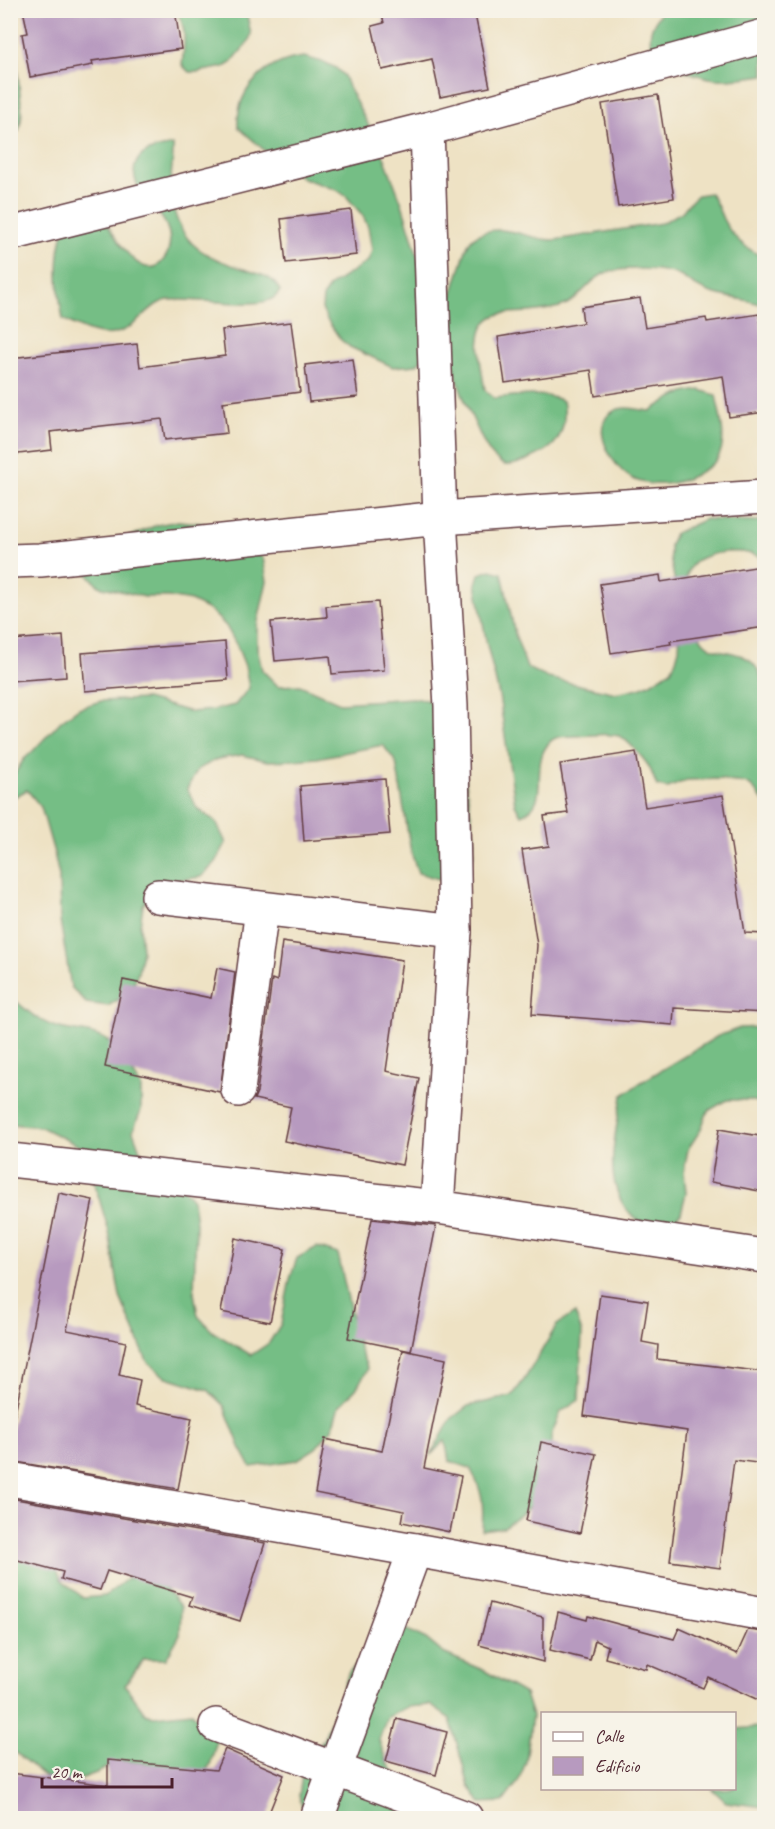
<svg xmlns="http://www.w3.org/2000/svg" width="775" height="1829" viewBox="0 0 775 1829" font-family="Caveat,sans-serif">
	<rect width="100%" height="100%" fill="#f7f3e8"/>
	<filter id="ink" filterUnits="userSpaceOnUse"><feTurbulence type="fractalNoise" baseFrequency=".0167" numOctaves="2"/><feDisplacementMap in="SourceGraphic" scale="12" xChannelSelector="R" yChannelSelector="G"/><feConvolveMatrix kernelMatrix="1 2 1 2 8 2 1 2 1" color-interpolation-filters="sRGB"/></filter>
	<filter id="wash" filterUnits="userSpaceOnUse"><feTurbulence type="fractalNoise" baseFrequency=".008" numOctaves="4" result="noise"/><feDisplacementMap in="SourceGraphic" scale="24" xChannelSelector="R" yChannelSelector="G"/><feGaussianBlur stdDeviation="1.35" result="paint"/><feColorMatrix in="noise" values="0 0 0 0 0 0 0 0 0 0 0 0 0 0 0 0 0 1.4 0 .05"/><feComposite in="paint" operator="in"/></filter>
	<g filter="url(#wash)">
		<rect width="100%" height="100%" fill="#eee2c4"/>
		<!-- forest -->
		<g fill="#74be85" stroke="#5f6e58" stroke-width="1.5">
			<path d="M176 11H246L251 34 249 41 231 63 224 67 198 72H189L182 65C184 46 188 28 176 11Z"/>
			<path d="M662 11H764V75C749 77 732 80 716 79 694 76 672 66 652 58 649 35 648 29 662 11Z"/>
			<polygon points="10,36 16,56 22,113 19,131 11,133"/>
			<path d="M304 57 326 63 336 68 344 76 348 87 370 128 385 159 402 204 425 280 424 357 416 365 393 367 350 347 341 340 327 320 322 309 323 296 330 286 368 261 372 250 368 227 363 216 347 197 337 190 302 178 273 158 238 127C236 88 267 61 304 57Z"/>
			<path d="M173 145C174 165 168 180 172 200 179 246 207 258 247 270 262 275 273 276 280 291 278 294 276 296 274 298 257 310 192 297 168 300 159 301 152 308 145 314 116 344 97 337 63 319 57 289 55 259 64 229L105 221C115 235 136 276 157 266 163 262 165 258 168 252 180 213 127 197 135 166 140 149 159 148 173 145Z"/>
			<path d="M710 193C716 201 719 210 723 219 733 239 746 248 764 258V306C748 298 729 299 712 293 700 290 690 282 680 276 664 268 625 267 608 272 589 278 579 302 560 307 550 309 539 311 529 312 518 313 507 312 497 315 469 324 482 370 485 390L494 398C517 396 542 391 563 401 566 414 564 433 554 444 547 452 516 467 505 465 502 464 499 462 497 460 487 453 481 436 476 426 459 391 445 351 449 312 451 295 457 279 462 263 465 254 467 241 476 236 501 220 530 241 555 240L662 223 682 212 689 203 698 195Z"/>
			<path d="M700 390 716 395C719 413 729 442 717 459 712 466 703 470 695 475 676 485 653 488 633 479 613 469 587 425 614 411 624 405 639 410 650 411 670 399 675 393 700 390Z"/>
			<path d="M706 519 752 522 764 520V561C752 546 699 550 690 568 688 571 686 577 686 581 686 588 696 627 699 634 710 662 745 641 760 674 761 678 764 683 764 687 766 699 764 712 764 724 764 750 764 776 764 802 759 797 755 787 747 784 739 781 730 783 722 779L687 780 668 788 657 786C654 780 652 771 648 765 643 758 627 739 619 736 607 732 587 736 574 736 562 737 553 735 546 747 531 769 551 804 521 815L515 804 499 695 487 645 476 584 479 574 491 570 502 573 515 634 527 668 548 678 616 693 639 688 649 684 671 670 676 660 679 649 681 614 670 557V545L675 533Z"/>
			<polygon points="178,521 201,523 222,530 263,558 267,581 257,626 257,648 262,670 278,686 300,685 340,703 412,698 433,701 450,716 463,764 474,834 473,856 461,876 439,879 418,873 411,852 396,762 383,745 317,758 295,760 268,761 242,755 218,759 198,769 187,789 197,808 216,822 226,843 216,862 201,877 179,880 156,887 143,905 140,926 142,951 138,973 129,993 108,1006 86,1003 71,987 60,920 59,876 54,853 41,807 27,790 12,798 12,778 24,759 31,753 61,721 79,708 101,701 146,699 191,712 213,710 235,705 249,688 245,666 237,646 226,626 211,611 191,601 168,597 145,597 99,586 83,569 117,542 157,525"/>
			<path d="M10 996C26 1010 40 1023 60 1028 75 1032 91 1031 105 1039 124 1049 129 1070 141 1086V1110L133 1131 141 1153 180 1184 193 1200 196 1223 194 1293 198 1316 213 1332 251 1355 269 1343 281 1324 290 1279 297 1258 317 1247 338 1254 359 1348 368 1369 356 1389 339 1406 332 1429 316 1448 297 1460 251 1467 240 1447 224 1406 208 1390 164 1376 147 1361 120 1297 109 1232 90 1168 81 1147 41 1127 11 1124Z"/>
			<path d="M764 1027V1104L749 1100H727L708 1111 700 1131 688 1149 684 1171 686 1193 681 1213 664 1228 644 1226C639 1221 632 1216 627 1210 602 1178 616 1133 622 1096L640 1083 718 1036 740 1028Z"/>
			<path d="M575 1313 582 1333 579 1400 561 1412 552 1433V1455L538 1497 523 1513 504 1527 482 1530C484 1503 483 1492 470 1468L449 1461 445 1440 430 1456 451 1419 468 1406 512 1396 524 1380 557 1325Z"/>
			<polygon points="11,1558 52,1558 61,1579 83,1598 105,1596 128,1578 147,1578 166,1589 181,1607 180,1634 166,1659 144,1659 125,1685 145,1713 154,1716 192,1712 217,1740 210,1765 198,1782 150,1764 118,1761 99,1772 72,1782 45,1777 11,1749"/>
			<polygon points="406,1629 426,1639 443,1653 485,1671 525,1694 532,1716 526,1762 518,1782 503,1802 481,1803 469,1786 450,1719 430,1705 407,1707 387,1717 379,1740 386,1761 408,1792 407,1817 305,1818 299,1796 302,1775 324,1738 349,1672 384,1637"/>
			<polygon points="759,1727 764,1729 764,1807 726,1802 712,1789 734,1788 735,1729"/>
		</g>
		<g id="blocks">
			<!-- building -->
			<g fill="#b79abf">
				<polygon points="23,10 175,10 181,49 92,61 93,65 30,77 22,34 28,33"/>
				<polygon points="381,10 474,10 490,87 440,97 432,59 382,70 372,26 384,23"/>
				<polygon points="658,95 674,198 618,207 602,104"/>
				<polygon points="351,210 356,255 286,263 281,219"/>
				<polygon points="640,298 645,328 706,318 707,322 759,314 765,349 765,412 729,417 723,376 595,396 591,370 505,383 498,337 583,323 581,307"/>
				<polygon points="291,322 300,392 223,402 227,433 165,440 162,419 50,432 52,450 10,455 10,358 137,344 140,367 225,356 222,330"/>
				<polygon points="353,359 358,397 309,402 305,365"/>
				<polygon points="761,566 765,590 765,627 670,641 671,644 611,653 600,584 660,575 661,582"/>
				<polygon points="378,602 384,670 332,674 330,656 275,661 271,622 327,617 326,606"/>
				<polygon points="63,636 66,677 10,681 10,640"/>
				<polygon points="225,642 228,680 85,691 82,653"/>
				<polygon points="636,752 645,807 723,795 745,933 765,934 765,1013 674,1008 673,1025 532,1014 537,945 522,850 549,846 544,816 568,813 560,764"/>
				<polygon points="385,779 390,834 304,841 300,786"/>
				<polygon points="282,942 402,960 386,1071 419,1078 402,1165 284,1141 291,1107 254,1099 257,1092 272,979 277,981"/>
				<polygon points="217,968 235,972 220,1092 105,1067 123,980 211,998"/>
				<polygon points="719,1129 765,1137 765,1192 711,1182"/>
				<polygon points="59,1193 93,1200 67,1330 126,1342 119,1375 140,1380 135,1406 192,1418 178,1489 10,1461 10,1438"/>
				<polygon points="372,1219 436,1226 411,1351 348,1338"/>
				<polygon points="235,1238 285,1249 270,1322 221,1312"/>
				<polygon points="600,1294 648,1301 642,1342 658,1345 657,1359 765,1372 765,1464 734,1460 720,1568 670,1561 687,1431 584,1416"/>
				<polygon points="403,1350 446,1359 424,1468 461,1476 450,1532 402,1522 404,1511 315,1493 325,1439 382,1451"/>
				<polygon points="541,1442 596,1454 580,1533 526,1521"/>
				<polygon points="10,1498 265,1543 240,1621 189,1605 192,1597 107,1571 100,1590 61,1579 63,1572 10,1558"/>
				<polygon points="490,1603 543,1617 543,1662 479,1645"/>
				<polygon points="558,1612 587,1620 588,1616 674,1639 679,1628 737,1654 748,1630 765,1632 765,1703 708,1677 703,1688 647,1664 646,1669 605,1658 608,1646 595,1640 590,1660 550,1650"/>
				<polygon points="397,1719 447,1732 436,1775 386,1761"/>
				<polygon points="225,1749 284,1775 267,1818 10,1818 10,1773 108,1785 108,1760 216,1770"/>
			</g>
		</g>
	</g>
	<g filter="url(#ink)">
		<use href="#blocks" fill-opacity="0" stroke="#633c42" stroke-width="1.5"/>
		<g fill="none" stroke-linecap="round" stroke-linejoin="round">
			<defs>
				<g id="street">
					<polyline points="427,129 440,518 451,706 455,931 437,1207"/>
					<polyline points="10,234 427,129 764,36"/>
					<polyline points="10,561 40,560 440,518 764,497"/>
					<polyline points="158,896 455,931"/>
					<polyline points="238,1090 262,909"/>
					<polyline points="10,1160 437,1207 764,1256"/>
					<polyline points="10,1479 415,1550 764,1614"/>
					<polyline points="216,1725 466,1818"/>
					<polyline points="317,1818 415,1550"/>
				</g>
			</defs>
			<!-- street casing -->
			<use href="#street" stroke="#633c42" stroke-width="36"/>
			<!-- street -->
			<use href="#street" stroke="#fff" stroke-width="33"/>
		</g>
	</g>
	<!-- margin -->
	<rect width="775" height="1829" fill="none" stroke="#f7f3e8" stroke-width="36"/>
	<!-- legend -->
	<rect x="541" y="1712" width="195" height="78" fill="#f7f3e8" stroke="#b29e9c" stroke-width="1.5"/>
	<rect x="553" y="1732" width="30" height="9" fill="#ffffff" stroke="#b29e9c" stroke-width="1.5"/>
	<text x="595" y="1742" font-size="18" fill="#4a1f2b">Calle</text>
	<rect x="553" y="1757" width="30" height="18" fill="#b79abf" stroke="#b29e9c" stroke-width="1.5"/>
	<text x="595" y="1772" font-size="18" fill="#4a1f2b">Edificio</text>
	<!-- scale -->
	<path d="M42 1778v9h130v-9" fill="none" stroke="#4a1f2b" stroke-width="3"/>
	<text x="51" y="1778" font-size="18" fill="#4a1f2b" stroke="#f7f3e8" stroke-width="4.5" paint-order="stroke">20 m</text>
</svg>
